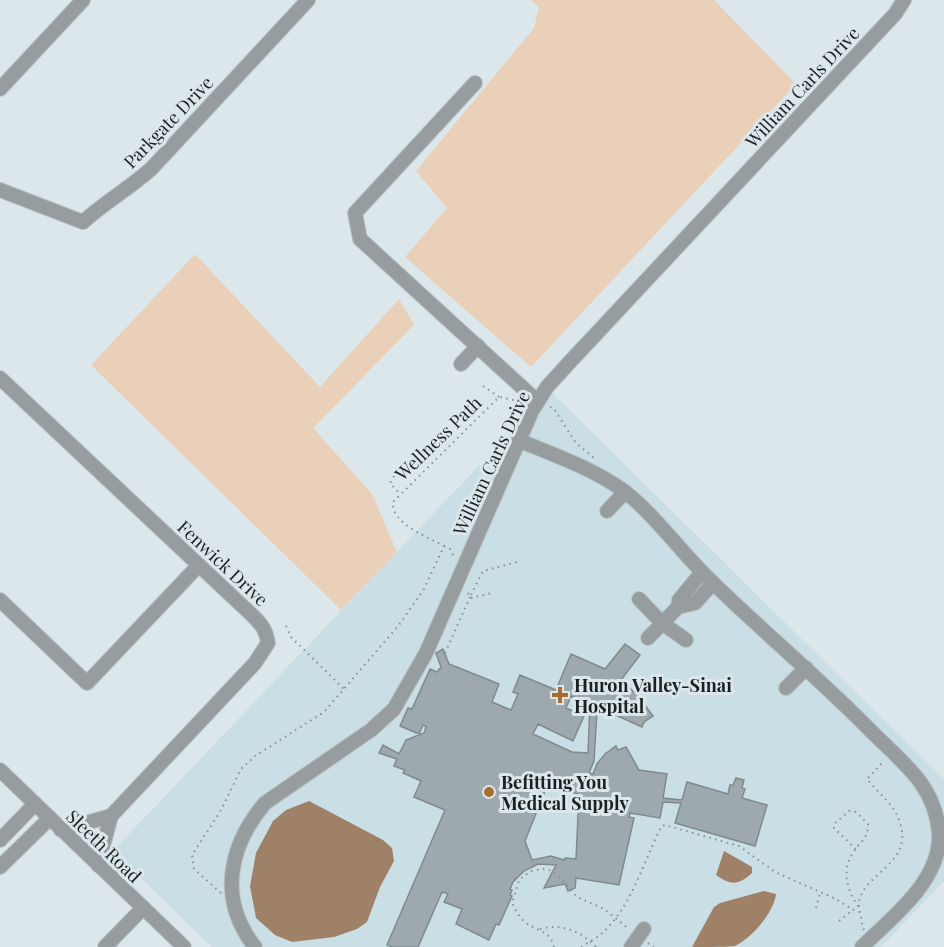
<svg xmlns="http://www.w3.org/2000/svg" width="944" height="947" viewBox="0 0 944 947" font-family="'Playfair Display',serif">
	<rect width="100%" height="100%" fill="#dbe7eb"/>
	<!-- built -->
	<polygon fill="#c9dee5" points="550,391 944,779 944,881 881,947 212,947 113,851"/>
	<!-- green -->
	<g fill="#ead0b9">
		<polygon points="531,0 714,0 796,84 531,367 405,257 447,208 416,171 534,28 539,7"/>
		<polygon points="195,254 320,387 399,299 414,325 313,428 372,494 397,552 341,610 91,365"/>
	</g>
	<!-- water -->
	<g fill="#9f8167">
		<polygon points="309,801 383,840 392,848 394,861 380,887 367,922 357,929 334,937 292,942 275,935 256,918 250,886 256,853 273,821 286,810"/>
		<path d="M724 851 752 867V873C739 885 731 886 716 875Z"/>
		<path d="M764 891 776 894C774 912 752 938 735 946 728 947 701 947 692 947L714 907 720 903Z"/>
	</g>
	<!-- building -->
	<path fill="#9ea9ad" stroke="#7f8a8e" stroke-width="1.5" fill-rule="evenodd" d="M625 644 640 655 621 680 638 696 653 716 644 722 642 727 609 712 597 711 594 761 589 773 593 774 597 764 605 754 616 746 618 750 626 747 639 770 667 774 663 798 682 800 687 782 728 794 730 785H733L736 778 744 780 742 788 745 789 742 798 767 805 755 846 675 823 681 803 663 802 660 818 630 813 629 817 634 818 619 885 576 878 575 888 568 891 565 884 544 888 556 865 538 864 524 871 513 882 510 889 512 890 510 895 512 896 499 925 496 924 489 940 456 924 462 909 444 902 448 894 442 892 418 947H392L387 945 445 810 414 797 421 781 403 773 405 770 394 766 397 759 379 753 383 745 399 754 406 740 424 733 426 727 423 725 419 734 400 726 408 708 412 709 430 669 437 672 441 667 436 653 443 649 449 664 499 684 492 702 511 710 518 694 513 692 520 675 556 690 571 654 605 669ZM571 696 590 704 588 753 572 752 533 734 538 724 573 741 584 716 566 708ZM549 781 579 795 576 859 565 858 564 860 551 856 532 860 525 841Z"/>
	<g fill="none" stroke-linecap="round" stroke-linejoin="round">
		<defs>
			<g id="minor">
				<polyline points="475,83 355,213 360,239 537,401"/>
				<polyline points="0,89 83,0"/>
				<path d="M0 190 83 222C105 202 130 188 152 168L308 0"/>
				<polyline points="461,364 478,346"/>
				<path d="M0 378 253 616C262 625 266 630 268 643L255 663 111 816 98 865"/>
				<path d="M518 440C554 455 592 468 624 491 656 516 680 551 709 579 762 631 819 678 871 731 888 748 907 764 921 783 932 799 938 816 939 834 941 881 892 917 862 947"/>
				<polyline points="607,511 625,492"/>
				<polyline points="639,599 662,623 686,640"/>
				<polyline points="0,600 87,683 199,565"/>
				<polyline points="678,607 695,603 713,583"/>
				<polyline points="648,638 678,607 679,600 702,572"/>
				<polyline points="786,688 806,668"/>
				<polyline points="0,770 184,947"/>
				<polyline points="61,830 111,816"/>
				<polyline points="0,840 35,804"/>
				<polyline points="0,867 50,818"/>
				<polyline points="105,947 143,908"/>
				<path d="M255 947C218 900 228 847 265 803L371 730 394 709 426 653 532 411 547 387 567 365 895 14 904 0"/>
				<polyline points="631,947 644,929"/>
			</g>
		</defs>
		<!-- minor casing -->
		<use href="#minor" stroke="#b9c3c7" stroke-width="16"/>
		<!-- path -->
		<g stroke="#889093" stroke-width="2" stroke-dasharray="1.5 4.5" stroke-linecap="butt">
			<polyline points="483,386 499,397"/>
			<polyline points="550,407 554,409 576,443 594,458"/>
			<polyline points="394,476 390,483 400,494"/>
			<polyline points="444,546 450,549 454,557"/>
			<polyline points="471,595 483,571 517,562"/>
			<polyline points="471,598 492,593"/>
			<polyline points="286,626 291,637 344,689"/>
			<polyline points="445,653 471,595 465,592"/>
			<path d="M221 893 194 869 192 855 220 812 241 769 255 756 324 712 399 625 424 589 444 546C428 537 391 524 393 502L499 397 518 401"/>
			<polyline points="816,908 820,893"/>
			<polyline points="839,921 853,910"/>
			<path d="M540 929C561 923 581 931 596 947"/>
			<path d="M864 930C862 926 862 922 861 917 860 913 858 907 859 903 862 873 916 864 899 820 893 803 878 793 867 779L884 761"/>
			<polyline points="648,943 654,947"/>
			<path d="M554 947C550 931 538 931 526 923 519 918 516 910 512 903L519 880 531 871 543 869 549 870 558 875 577 897 604 909 629 929"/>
			<path d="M581 947C588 943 595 939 601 934 630 910 644 861 661 827L665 825 739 846 775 872 836 899 853 910 858 906C847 890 841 870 853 853 860 841 868 840 868 824L856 812 849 811 834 824V828L856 849"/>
		</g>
		<!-- minor -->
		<use href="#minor" stroke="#979c9e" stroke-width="14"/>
	</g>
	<!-- markers -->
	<g fill="#aa6d31" stroke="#dbe7eb" stroke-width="2">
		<path d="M557 686h6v6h6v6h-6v6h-6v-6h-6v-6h6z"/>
		<circle cx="489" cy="792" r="6"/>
	</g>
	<g text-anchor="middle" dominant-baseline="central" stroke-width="6" stroke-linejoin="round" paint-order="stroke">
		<!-- street labels -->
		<g font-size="18" fill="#1c2021" stroke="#dbe7eb">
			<text transform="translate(802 87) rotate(-47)">William Carls Drive</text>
			<text transform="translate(168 122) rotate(-46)">Parkgate Drive</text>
			<text transform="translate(438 438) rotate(-44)">Wellness Path</text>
			<text transform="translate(491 463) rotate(-65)">William Carls Drive</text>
			<text transform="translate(223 563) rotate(43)">Fenwick Drive</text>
			<text transform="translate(104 846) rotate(44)">Sleeth Road</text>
		</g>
		<!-- poi labels -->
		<g font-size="18" font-weight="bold" fill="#1c2021" stroke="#dbe7eb" text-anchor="start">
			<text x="574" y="685">Huron Valley-Sinai<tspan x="574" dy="21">Hospital</tspan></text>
			<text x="501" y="782">Befitting You<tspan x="501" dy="21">Medical Supply</tspan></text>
		</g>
	</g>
</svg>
